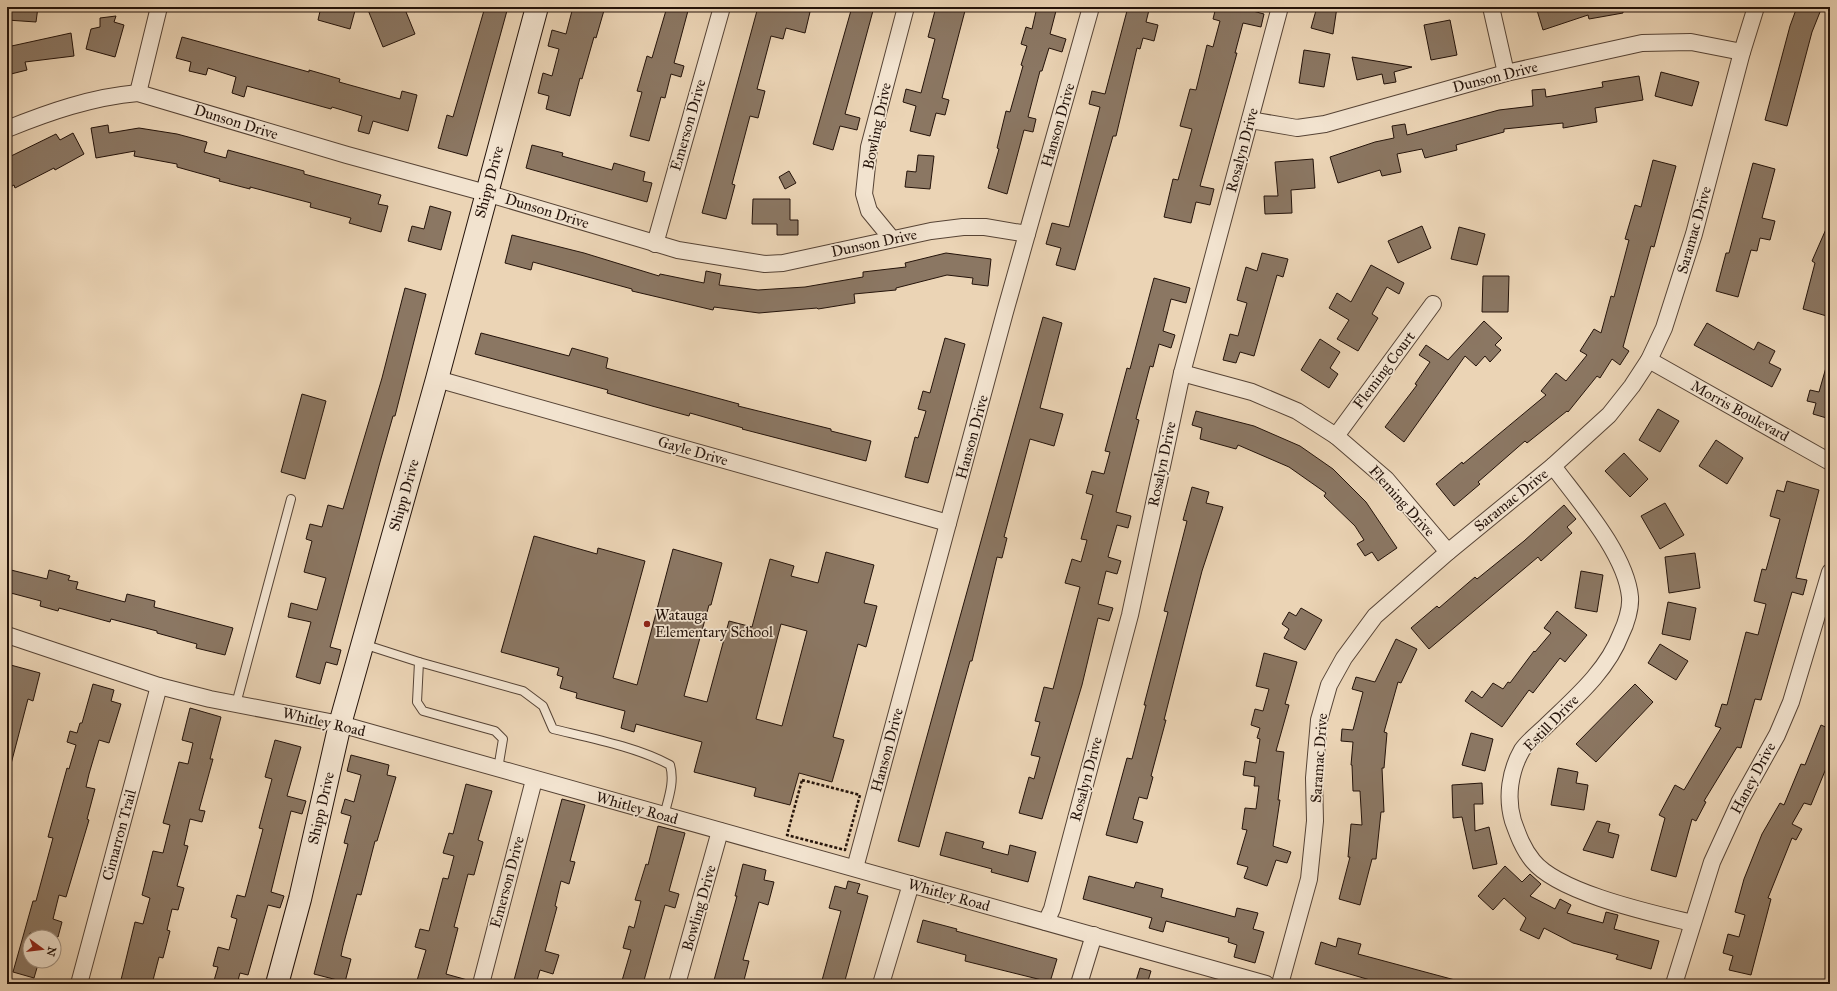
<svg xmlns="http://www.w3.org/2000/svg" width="1837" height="991" viewBox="0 0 1837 991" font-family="'IM FELL Great Primer',serif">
	<rect width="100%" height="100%" fill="#ebd4b5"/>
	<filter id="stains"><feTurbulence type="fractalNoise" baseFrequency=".005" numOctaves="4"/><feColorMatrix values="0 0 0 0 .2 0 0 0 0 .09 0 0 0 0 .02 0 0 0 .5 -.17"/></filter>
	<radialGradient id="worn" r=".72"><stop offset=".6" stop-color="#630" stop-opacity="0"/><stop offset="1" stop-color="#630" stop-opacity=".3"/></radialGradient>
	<!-- building -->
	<g fill="#8b7763" stroke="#24130a" fill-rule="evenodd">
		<polygon points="7,7 38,7 36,22 7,20"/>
		<polygon points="321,7 356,7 350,29 318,20"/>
		<polygon points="376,7 404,7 415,34 383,47 368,10"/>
		<polygon points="485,7 508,7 467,156 438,148 447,115 453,117"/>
		<polygon points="573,7 605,7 596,38 594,37 582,79 580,78 570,116 546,109 549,96 538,93 543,73 552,76 559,49 548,46 552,30 566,34"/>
		<polygon points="667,7 689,7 674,63 684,66 681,77 671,74 665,98 661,97 649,141 630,136 642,92 637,91 647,56 652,58"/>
		<polygon points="758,7 791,7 810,12 805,33 786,28 783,39 771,36 757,89 765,91 758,118 750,116 732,184 735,185 726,219 702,213"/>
		<polygon points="852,7 874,7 845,114 860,118 857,130 840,126 833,150 813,144"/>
		<polygon points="936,7 966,7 942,98 949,100 945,115 936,113 930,136 910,131 916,106 903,102 906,89 921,93 935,39 928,37"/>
		<polygon points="1037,7 1057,7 1050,34 1066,39 1062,52 1049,48 1042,71 1040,71 1028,117 1036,119 1033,132 1024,130 1007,194 988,188 999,149 997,148 1006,111 1010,112 1023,66 1021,65 1027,46 1021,44 1026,27 1032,29"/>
		<polygon points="1128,7 1137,7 1149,10 1146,22 1158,25 1154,41 1143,38 1140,49 1137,48 1116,136 1113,136 1075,270 1056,265 1061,248 1046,244 1052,223 1069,227 1100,107 1089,104 1092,91 1105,94"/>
		<polygon points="1216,7 1238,7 1264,14 1261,27 1243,23 1235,53 1237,53 1200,186 1214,189 1210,205 1196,202 1191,223 1164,217 1173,179 1178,180 1192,129 1180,126 1190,89 1196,90 1207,45 1213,47 1220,21 1213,19"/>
		<polygon points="1317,7 1337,7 1333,34 1311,28"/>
		<polygon points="1536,7 1623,7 1623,13 1589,19 1588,15 1543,30"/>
		<polygon points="1797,7 1822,7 1812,32 1787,126 1765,120 1790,26"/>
		<polygon points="116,16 114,22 124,25 115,57 86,49 91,29 100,27 100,18"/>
		<polygon points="1450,20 1457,55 1431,60 1424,25"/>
		<polygon points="71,33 74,56 25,62 27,70 7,75 7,47"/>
		<polygon points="182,37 309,72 309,70 340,79 339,82 400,99 402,91 417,95 408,131 373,121 369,134 358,131 362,116 332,107 331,109 247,86 244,97 232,93 236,77 208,68 206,75 189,71 191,62 176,58"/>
		<polygon points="1304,50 1330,54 1324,87 1299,83"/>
		<polygon points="1352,57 1412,67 1394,72 1396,82 1384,84 1382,74 1357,80"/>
		<polygon points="1661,72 1699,82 1692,106 1655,96"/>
		<polygon points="1639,76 1643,100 1595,108 1597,122 1563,128 1563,123 1504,129 1504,132 1456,145 1457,150 1425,158 1422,149 1397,154 1401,172 1382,176 1380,170 1338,183 1330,157 1375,142 1394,138 1392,126 1405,124 1407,135 1499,110 1533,106 1532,90 1545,89 1546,97 1603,87 1602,82"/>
		<polygon points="108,125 109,133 139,128 177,134 207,142 204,152 226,158 228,150 304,171 304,174 381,195 378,204 388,206 381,232 349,223 351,218 310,207 311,203 250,187 250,189 219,181 220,179 177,167 177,164 134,156 135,151 96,158 91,128"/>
		<polygon points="73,133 84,154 55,170 54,168 15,188 14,185 7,189 7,158 56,134 60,140"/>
		<polygon points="532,145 563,153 562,156 612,170 614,163 645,172 643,181 652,183 647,202 526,168"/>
		<polygon points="918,155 934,156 930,189 905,187 907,171 916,172"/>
		<polygon points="1313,159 1315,188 1291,190 1292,213 1265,214 1264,196 1278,196 1275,162"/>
		<polygon points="1653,160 1676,166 1654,247 1651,246 1623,347 1629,351 1620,365 1612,359 1600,378 1597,376 1568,412 1567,411 1527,443 1525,441 1478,482 1480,484 1454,506 1436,484 1462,462 1463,464 1546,395 1541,391 1556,373 1566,381 1587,355 1580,351 1594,329 1601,333 1611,296 1614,297 1629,240 1625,239 1635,205 1641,207"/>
		<polygon points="1753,163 1775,169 1762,218 1775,221 1770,240 1760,238 1757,251 1751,250 1738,297 1716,291 1726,253 1729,253"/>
		<polygon points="789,171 796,183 785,189 779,177"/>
		<polygon points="753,199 790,199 790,220 798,220 798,235 777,235 777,224 752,224"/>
		<polygon points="430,206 451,212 441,250 408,241 412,226 424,229"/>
		<polygon points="1830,220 1830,317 1803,309 1815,263 1812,261"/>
		<polygon points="1422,226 1431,248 1398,263 1388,241"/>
		<polygon points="1459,227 1485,234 1477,265 1451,259"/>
		<polygon points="512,235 584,253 659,276 660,274 704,283 706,271 721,274 719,285 758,290 805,287 863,277 863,272 906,267 905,263 946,253 991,259 988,286 972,284 973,278 947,275 896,288 896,290 854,294 855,303 818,309 817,308 759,313 714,307 713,310 632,291 632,289 533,262 531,270 505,263"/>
		<polygon points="1262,253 1288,259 1283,277 1277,275 1254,356 1240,352 1236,363 1223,360 1230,334 1238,336 1247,303 1237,300 1246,267 1257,271"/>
		<polygon points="1371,265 1404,283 1399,294 1387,287 1372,314 1378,318 1358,351 1337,339 1349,320 1329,308 1337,293 1351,302"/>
		<polygon points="1483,276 1509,276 1508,312 1482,312"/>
		<polygon points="1154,278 1190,288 1186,303 1171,299 1163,331 1175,335 1171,348 1159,344 1153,367 1150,366 1136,419 1139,420 1116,512 1131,516 1128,528 1117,525 1108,557 1121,561 1117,574 1106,571 1098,604 1113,608 1109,621 1098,618 1082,685 1042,819 1019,813 1029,777 1034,779 1040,757 1031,755 1040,722 1035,721 1044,687 1053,689 1080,587 1065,583 1072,559 1081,562 1087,540 1081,539 1093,495 1086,493 1092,471 1104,474 1110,452 1105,451 1127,368 1130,369"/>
		<polygon points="405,288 426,294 395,416 393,416 380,462 330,647 341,650 337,665 326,662 320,684 296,677 311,622 288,617 291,603 317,610 326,578 304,572 312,541 306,539 310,524 322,527 328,505 343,509 382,378"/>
		<polygon points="1043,317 1062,323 1040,408 1063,414 1054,446 1030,439 1004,537 1007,538 1002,558 997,557 972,661 970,661 958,704 919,847 898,841"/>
		<polygon points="1484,321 1502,338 1495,345 1501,350 1490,362 1485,356 1476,366 1465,356 1404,442 1385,427 1417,385 1415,384 1430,362 1419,355 1426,345 1448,360"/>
		<polygon points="1707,323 1754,350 1758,342 1775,351 1769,363 1781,369 1772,387 1694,345"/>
		<polygon points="481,333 569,356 572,348 608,358 606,368 739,404 738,406 831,429 831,431 871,441 866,461 742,429 743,428 690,413 689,416 652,406 607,393 608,390 475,354"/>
		<polygon points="945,338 965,344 928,483 905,477 915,437 918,438 926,411 918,409 923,391 930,393"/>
		<polygon points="1320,339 1340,352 1330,368 1338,374 1329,388 1301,370"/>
		<polygon points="1827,364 1830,364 1830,419 1813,414 1816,403 1807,401 1810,390 1819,392"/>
		<polygon points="302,394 326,401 305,479 281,472"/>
		<polygon points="1658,409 1679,421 1660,452 1639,440"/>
		<polygon points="1196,411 1254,426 1300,446 1333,469 1366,502 1397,548 1378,561 1372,552 1365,556 1357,544 1364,540 1355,526 1324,496 1326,493 1289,467 1238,445 1236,449 1200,439 1202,428 1192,425"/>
		<polygon points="1716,440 1743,458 1727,484 1699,466"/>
		<polygon points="1624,453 1648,479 1630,497 1605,471"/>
		<polygon points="1787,481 1819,490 1796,578 1807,580 1803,595 1792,592 1761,700 1755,699 1741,748 1737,747 1704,801 1706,802 1696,821 1692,819 1676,877 1651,870 1665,818 1659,815 1675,785 1684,790 1721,728 1715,726 1722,704 1727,705 1746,632 1758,635 1766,604 1754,601 1762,569 1766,570 1780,519 1770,516 1777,490 1784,492"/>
		<polygon points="1192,487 1209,492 1206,503 1223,507 1202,571 1187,629 1164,720 1166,720 1151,776 1153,777 1147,799 1139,797 1133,819 1143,822 1137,843 1106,835 1127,758 1132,759 1146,705 1144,705 1168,612 1164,611 1187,521 1183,520"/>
		<polygon points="1665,503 1684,535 1660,549 1641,516"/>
		<polygon points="1564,505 1576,519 1567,527 1572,533 1541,561 1538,557 1429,649 1411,628 1437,606 1439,608 1475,577 1477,579 1524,541"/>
		<path d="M534 536 597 554 598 548 645 561 613 678 637 685 673 549 722 563 711 605H709L684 696 707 702 729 621 752 627 770 559 794 566 791 576 818 583 826 552 874 565 864 603 877 606 866 647 858 644 833 737 844 740 832 782 799 773 790 805 754 796 756 788 694 772 702 742 636 724 634 732 621 728 625 711 576 698 577 693 560 688 563 677 557 675 559 668 501 652ZM781 624 807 631 782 726 756 719Z"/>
		<polygon points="1695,553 1700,588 1669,593 1665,557"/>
		<polygon points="7,569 47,579 49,570 70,576 68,580 78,582 76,589 125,602 127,594 155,601 154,607 233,628 225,655 196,648 197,644 157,633 157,631 111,619 110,622 59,608 58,611 40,606 41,601 7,592"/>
		<polygon points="1581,571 1603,575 1597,612 1575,608"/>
		<polygon points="1668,602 1696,608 1690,640 1662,634"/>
		<polygon points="1301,608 1322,620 1305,650 1284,638 1289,629 1282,624 1289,612 1296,616"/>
		<polygon points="1557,611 1587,635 1565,662 1560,658 1533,693 1529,690 1502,727 1465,701 1472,691 1482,698 1493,683 1503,689 1508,682 1510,683 1534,651 1535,652 1551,633 1544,628"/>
		<polygon points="1396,639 1417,649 1401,683 1398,682 1384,732 1387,733 1384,768 1382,768 1384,812 1381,812 1376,859 1372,859 1360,905 1339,899 1350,857 1348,857 1351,824 1362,825 1360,791 1353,791 1352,765 1351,765 1353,742 1341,741 1342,729 1353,730 1363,692 1352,689 1356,677 1375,682"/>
		<polygon points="1660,644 1688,661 1676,680 1648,663"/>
		<polygon points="1264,653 1297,662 1285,704 1289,705 1276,751 1284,752 1278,800 1280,800 1273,846 1291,852 1287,863 1276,860 1267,886 1244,878 1248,867 1237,864 1247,830 1242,829 1245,808 1256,809 1259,786 1254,786 1255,777 1243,775 1245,761 1256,763 1260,739 1257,738 1260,728 1251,725 1255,709 1263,711 1269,689 1256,686"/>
		<polygon points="7,664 40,673 33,701 28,699 11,764 7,764"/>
		<polygon points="93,684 114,690 111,701 121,704 109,743 99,740 89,774 86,787 95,789 87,819 89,820 66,897 59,895 53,919 62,922 58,937 43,937 30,933 30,961 39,961 34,978 13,972 33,901 36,901 53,838 48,837 67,768 69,769 76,745 67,742 70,731 77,733 80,723 82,723"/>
		<polygon points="1635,684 1653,702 1596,762 1576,744"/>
		<polygon points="190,708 221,717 210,759 213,759 199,810 205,811 202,822 190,819 184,845 188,846 177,886 184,888 178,910 172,909 167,930 170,931 163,958 159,957 152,984 120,984 135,922 143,924 150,898 142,895 153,851 163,853 170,825 163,823 179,762 188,764 193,743 182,740"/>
		<polygon points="1821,725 1830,729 1830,767 1827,766 1811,805 1804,803 1792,824 1802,829 1796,840 1792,838 1768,898 1771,899 1751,975 1729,970 1733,956 1723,953 1728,934 1739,937 1745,915 1735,912 1744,879 1762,834 1780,803 1784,805 1801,764 1805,765"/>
		<polygon points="1471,733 1493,739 1485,771 1462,765"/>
		<polygon points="275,740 301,747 287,796 306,801 302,814 291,811 271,892 284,896 280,908 268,905 248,975 240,973 237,984 213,984 218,967 213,966 218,947 229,950 237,919 231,917 237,895 245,897 263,829 259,828 272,779 265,777"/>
		<polygon points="351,755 389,765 387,775 396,777 377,841 375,841 361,895 357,894 343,946 341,956 351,959 345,982 314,974 348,844 344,843 351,816 341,813 345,799 354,802 361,775 347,771"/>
		<polygon points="1558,768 1578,772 1576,783 1588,785 1584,810 1551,805"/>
		<polygon points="1482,783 1483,804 1474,804 1475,831 1489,827 1497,864 1473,869 1462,817 1453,818 1452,785"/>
		<polygon points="466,784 492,791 478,840 483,842 474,875 468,874 454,927 458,928 446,974 471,981 471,984 416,984 426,950 415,947 420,929 429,931 443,878 448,879 454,856 443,853 449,833 453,834"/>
		<polygon points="562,799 585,805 570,861 575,862 569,884 561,881 555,906 557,907 545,951 559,955 553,974 540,970 536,984 513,984"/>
		<polygon points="1597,821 1610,824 1608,832 1619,835 1613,858 1583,850"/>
		<polygon points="658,826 685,833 669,891 679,894 675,908 665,905 643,984 621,984 631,950 623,948 629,926 634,928 641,901 635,900 646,864 648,865"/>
		<polygon points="946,832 984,842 982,848 1008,855 1010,845 1036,852 1028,882 991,872 992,869 940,855"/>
		<polygon points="743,864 766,870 764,880 774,882 768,905 759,902 743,960 749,961 743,984 713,984 737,896 735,896"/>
		<polygon points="1505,866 1522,882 1530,874 1541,884 1530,896 1555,909 1560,899 1571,905 1567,913 1603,923 1606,912 1618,915 1614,929 1659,941 1651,969 1616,959 1618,955 1573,943 1544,928 1539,939 1520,930 1526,918 1504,898 1493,910 1478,896"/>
		<polygon points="1089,876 1134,888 1136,882 1163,889 1161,897 1235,917 1237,908 1258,913 1253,929 1264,932 1255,963 1234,957 1237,945 1228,942 1229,938 1166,921 1163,932 1149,928 1152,918 1083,899"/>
		<polygon points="848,881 860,884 857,893 868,896 844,984 821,984 841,911 829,908 835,886 846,889"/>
		<polygon points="923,920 957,929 956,931 1057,959 1050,982 965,961 966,955 917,942"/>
		<polygon points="1338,938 1361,944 1358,954 1455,980 1455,984 1384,984 1315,964 1321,942 1336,947"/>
		<polygon points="1140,968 1151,971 1147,984 1135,984"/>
	</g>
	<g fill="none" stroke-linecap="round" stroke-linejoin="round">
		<defs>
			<g id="lane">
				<polyline points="363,644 419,662 417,702 423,711 495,731 503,739 498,769"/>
				<path d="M419 662 523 691 543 706 553 729C590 738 637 747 670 765 675 782 668 799 664 816"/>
				<polyline points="236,704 291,499"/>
			</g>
			<g id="street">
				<polyline points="1491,7 1506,73"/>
				<polyline points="138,93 159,7"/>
				<polyline points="1250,120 1297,128 1325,124 1506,73 1642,43 1691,42 1742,52"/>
				<path d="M7 129C49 112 92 97 138 93L347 155 486 193 678 250 765 264 783 263 931 231 963 227H985L1027 234"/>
				<polyline points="892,239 869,211 864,194 869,147 906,7"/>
				<polyline points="655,244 722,7"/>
				<polyline points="1649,360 1830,462"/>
				<polyline points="1182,373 1252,392 1297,411 1336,436 1386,479 1448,552"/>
				<polyline points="437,379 948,523"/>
				<polyline points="1336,436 1433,304"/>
				<path d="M1553 466C1579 501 1626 554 1630 597 1631 608 1626 624 1621 634 1607 671 1575 698 1547 725 1539 733 1528 741 1522 750 1510 771 1506 797 1513 821 1518 835 1523 849 1533 861 1559 893 1651 913 1692 923"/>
				<polyline points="7,635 159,686 210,699 340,724 1266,984"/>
				<polyline points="855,868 1005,312 1091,7"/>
				<polyline points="1046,922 1052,909 1130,615 1182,373 1280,7"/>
				<polyline points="79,984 159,686"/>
				<polyline points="481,984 534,780"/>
				<polyline points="677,984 720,831"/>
				<polyline points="881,984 911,884"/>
				<polyline points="1079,984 1094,935"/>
				<polyline points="1280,984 1309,879 1315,821 1314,778 1319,720 1329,685 1344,658 1375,616 1448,552 1553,466 1609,415 1632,386 1649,360 1664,328 1694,234 1742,52 1756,7"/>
				<polyline points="1674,984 1712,862 1739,803 1777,735 1791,702 1830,572"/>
			</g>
			<polyline id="secondary" points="277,984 300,899 340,724 437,379 537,7"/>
		</defs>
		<!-- lane casing -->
		<use href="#lane" stroke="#564335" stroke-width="10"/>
		<!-- street casing -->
		<use href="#street" stroke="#564335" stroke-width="18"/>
		<!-- secondary casing -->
		<use href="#secondary" stroke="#24130a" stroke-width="24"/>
		<!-- path -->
		<polygon stroke="#24130a" stroke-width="2.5" stroke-dasharray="3 2" stroke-linecap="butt" points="802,780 860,795 845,850 787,835"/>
		<!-- lane -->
		<use href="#lane" stroke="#f2e3cf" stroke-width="8"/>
		<!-- street -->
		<use href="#street" stroke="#f2e3cf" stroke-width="16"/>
		<!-- secondary -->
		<use href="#secondary" stroke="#f2e3cf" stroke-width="22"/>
	</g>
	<!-- markers -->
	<circle fill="#8f2418" stroke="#f2e3cf" stroke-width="1.5" cx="647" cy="624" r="4"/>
	<g text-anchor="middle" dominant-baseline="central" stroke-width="3.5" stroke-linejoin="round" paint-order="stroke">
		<!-- street labels -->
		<g font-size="15" fill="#24130a" stroke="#f2e3cf">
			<text transform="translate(1495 77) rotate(-14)">Dunson Drive</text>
			<text transform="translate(236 122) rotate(17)">Dunson Drive</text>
			<text transform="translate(688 125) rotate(-74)">Emerson Drive</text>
			<text transform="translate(1058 125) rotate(-74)">Hanson Drive</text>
			<text transform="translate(877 126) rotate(-78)">Bowling Drive</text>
			<text transform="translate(1242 150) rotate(-75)">Rosalyn Drive</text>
			<text transform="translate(489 182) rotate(-75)">Shipp Drive</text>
			<text transform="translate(547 211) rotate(17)">Dunson Drive</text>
			<text transform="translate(1694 230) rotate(-74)">Saramac Drive</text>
			<text transform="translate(874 243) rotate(-12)">Dunson Drive</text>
			<text transform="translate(1384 370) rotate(-53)">Fleming Court</text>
			<text transform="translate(1740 411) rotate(29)">Morris Boulevard</text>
			<text transform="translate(972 437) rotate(-75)">Hanson Drive</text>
			<text transform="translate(693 451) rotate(16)">Gayle Drive</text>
			<text transform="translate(1162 464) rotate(-78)">Rosalyn Drive</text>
			<text transform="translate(404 495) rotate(-74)">Shipp Drive</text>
			<text transform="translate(1511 500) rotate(-39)">Saramac Drive</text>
			<text transform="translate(1402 501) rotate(48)">Fleming Drive</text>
			<text transform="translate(324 722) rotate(13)">Whitley Road</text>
			<text transform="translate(1551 723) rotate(-46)">Estill Drive</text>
			<text transform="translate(887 750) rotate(-75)">Hanson Drive</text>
			<text transform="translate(1319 758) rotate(-86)">Saramac Drive</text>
			<text transform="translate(1753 778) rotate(-62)">Haney Drive</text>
			<text transform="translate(1086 779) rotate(-75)">Rosalyn Drive</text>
			<text transform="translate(321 808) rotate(-77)">Shipp Drive</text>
			<text transform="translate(637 808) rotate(16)">Whitley Road</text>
			<text transform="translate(119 835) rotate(-75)">Cimarron Trail</text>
			<text transform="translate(507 882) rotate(-75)">Emerson Drive</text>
			<text transform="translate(949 895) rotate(16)">Whitley Road</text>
			<text transform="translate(699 908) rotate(-74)">Bowling Drive</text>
		</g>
		<!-- poi labels -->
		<g font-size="15" fill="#24130a" stroke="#f2e3cf" text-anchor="start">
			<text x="655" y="615">Watauga<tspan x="655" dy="17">Elementary School</tspan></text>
		</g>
	</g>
	<!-- margin -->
	<rect width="1837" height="991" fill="none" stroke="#ebd4b5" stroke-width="24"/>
	<rect x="8" y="8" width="1821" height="975" fill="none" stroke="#24130a" stroke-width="2"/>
	<rect x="12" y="12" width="1813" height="967" fill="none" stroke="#24130a"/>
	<!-- north arrow -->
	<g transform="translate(42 949) rotate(105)"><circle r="19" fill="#f2e3cf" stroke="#a09080"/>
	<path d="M0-3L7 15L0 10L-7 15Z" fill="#8f2418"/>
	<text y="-6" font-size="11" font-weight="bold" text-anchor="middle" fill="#24130a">N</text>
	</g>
	<rect width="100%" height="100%" filter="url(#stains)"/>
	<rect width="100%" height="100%" fill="url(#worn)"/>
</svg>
